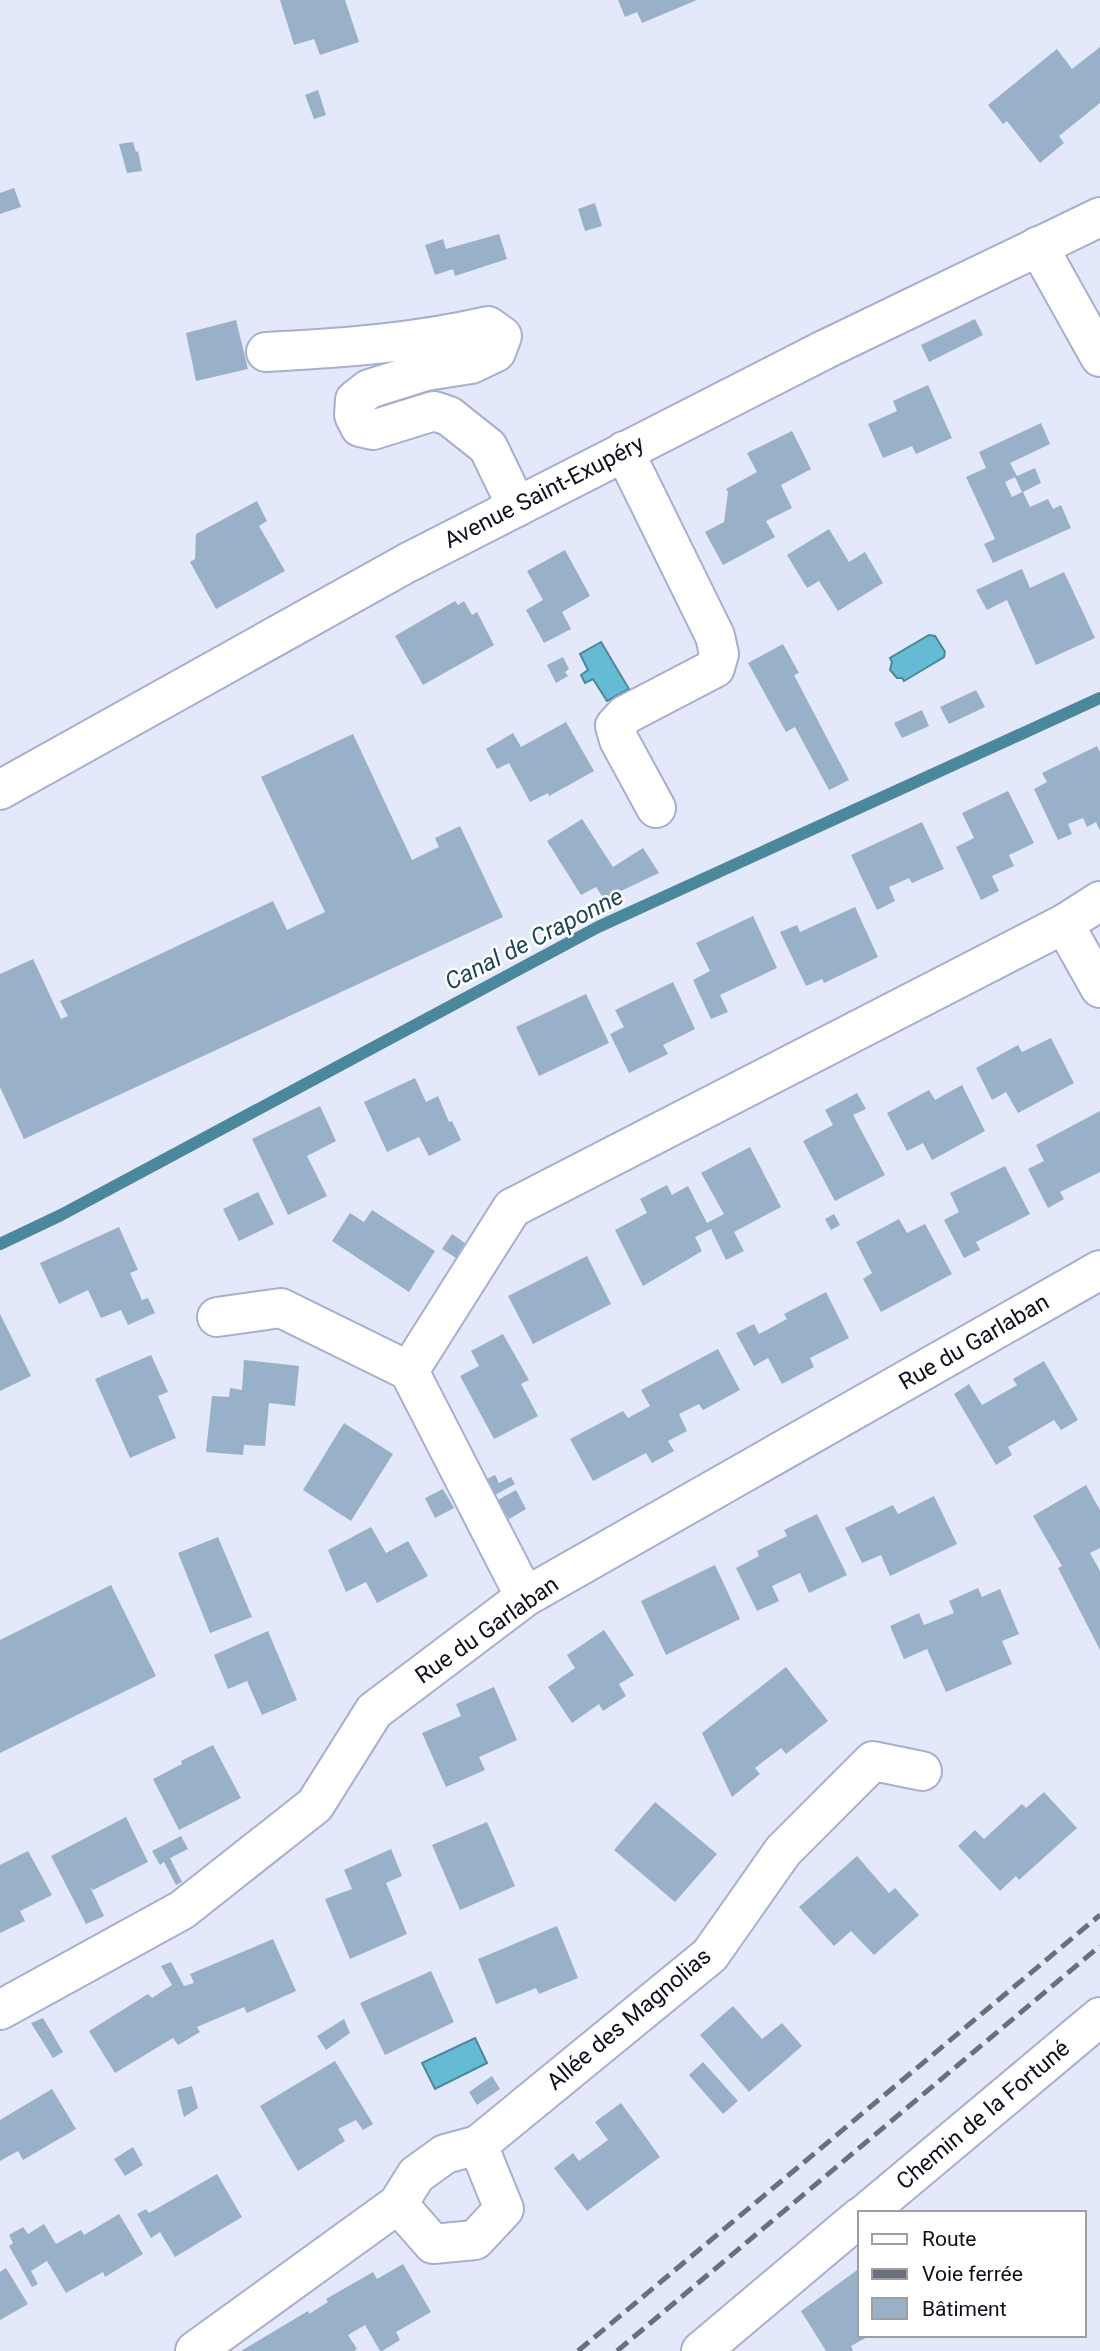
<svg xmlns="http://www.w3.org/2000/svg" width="1100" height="2351" viewBox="0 0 1100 2351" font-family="Roboto,sans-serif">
	<rect width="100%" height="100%" fill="#e4e8fb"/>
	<!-- water -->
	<g fill="#65bbd4" stroke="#4b889c" stroke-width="2">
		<polygon points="929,635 935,636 945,652 944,657 904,681 902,678 897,678 890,670 892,662 890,658"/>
		<polygon points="601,642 629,689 607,701 593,679 585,683 581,675 588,670 580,654"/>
		<polygon points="475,2038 487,2063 435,2089 422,2063"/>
	</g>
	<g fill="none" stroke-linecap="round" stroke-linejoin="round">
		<!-- stream -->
		<polyline stroke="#4b889c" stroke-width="12" points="0,1244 61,1215 598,927 1100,698"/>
	</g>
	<!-- building -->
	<g fill="#98b1c8" fill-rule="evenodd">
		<polygon points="280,0 345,0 359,42 320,55 314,39 294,45"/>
		<polygon points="618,0 697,0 642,23 637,12 625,17"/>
		<polygon points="1100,47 1100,103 1059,136 1064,143 1040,163 1007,121 1003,124 988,105 1057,49 1072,69"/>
		<polygon points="318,90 326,115 314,119 305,95"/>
		<polygon points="133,142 136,152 138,151 142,171 127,173 119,144"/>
		<polygon points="14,188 21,207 0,214 0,193"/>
		<polygon points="595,203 602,226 585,231 578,209"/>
		<polygon points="499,234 507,259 455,276 453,269 435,275 425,245 443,239 446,249"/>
		<polygon points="975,319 983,335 929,362 921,345"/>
		<polygon points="236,320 248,369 196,381 186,333"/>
		<polygon points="928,385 952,438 916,454 912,446 883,458 868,424 897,411 893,401"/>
		<path d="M1041 423 1050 444 1010 463 1017 476 1035 468 1041 483 1023 492 1030 507 1048 499 1053 509 1061 505 1071 528 993 563 984 544 995 539 966 477 986 468 979 452ZM1015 477 1022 492 1012 497 1005 482Z"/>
		<polygon points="792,431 811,469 781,485 792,508 766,521 775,537 723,565 705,532 724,522 728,492 726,489 757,472 747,453"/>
		<polygon points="257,501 267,521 259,526 285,571 216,609 190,562 195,559 196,534"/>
		<polygon points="829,529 849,562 865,552 883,583 838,611 819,581 807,588 787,555"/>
		<polygon points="565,550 590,596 562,612 571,629 544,643 526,610 543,600 527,571"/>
		<polygon points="1022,569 1030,588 1064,572 1095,638 1036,665 1007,600 987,610 976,590"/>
		<polygon points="455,601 458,605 464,601 472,615 477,612 494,645 423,685 395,636"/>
		<polygon points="783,644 799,673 794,675 849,780 829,790 795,727 786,732 748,663"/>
		<polygon points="563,657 569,669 565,672 568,676 556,683 547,665"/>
		<polygon points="976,690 985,707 949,724 940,707"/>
		<polygon points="922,710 929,726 902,738 894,723"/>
		<polygon points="566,722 594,771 549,796 548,793 530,802 509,763 497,769 486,749 513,733 521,747"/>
		<polygon points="353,734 412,860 439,847 435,838 460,826 503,917 24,1139 0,1087 0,974 33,959 61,1019 68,1016 60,1001 273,901 287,930 325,912 261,777"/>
		<polygon points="1097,746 1100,752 1100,831 1096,822 1087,827 1083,818 1068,824 1072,834 1058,840 1034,789 1047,782 1042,773"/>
		<polygon points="1008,791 1034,843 1009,855 1014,866 992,876 999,891 981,900 956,847 974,838 962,813"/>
		<polygon points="582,819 613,867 643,848 659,873 604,899 596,887 581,895 547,841"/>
		<polygon points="922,822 944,869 912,883 909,878 889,887 895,901 877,910 851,855"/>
		<polygon points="855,907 878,957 824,983 822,979 806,986 780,932 797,925 800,932"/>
		<polygon points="753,916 777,968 720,995 728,1012 711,1019 693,980 710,971 696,943"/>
		<polygon points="673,982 695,1029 663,1045 668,1054 629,1073 610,1034 624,1027 615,1010"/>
		<polygon points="586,994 609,1043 539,1076 516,1027"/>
		<polygon points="1051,1038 1074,1083 1018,1113 1006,1092 992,1100 976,1068 1018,1045 1022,1052"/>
		<polygon points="415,1078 426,1102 438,1096 449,1122 452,1121 461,1140 429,1156 419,1137 387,1152 364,1102"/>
		<polygon points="962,1085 985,1131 932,1160 923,1143 907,1151 887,1113 929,1090 935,1100"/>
		<polygon points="857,1093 866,1109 853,1115 885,1175 835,1201 803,1141 833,1125 825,1110"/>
		<polygon points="320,1106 336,1141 307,1156 327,1196 288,1215 252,1139"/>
		<polygon points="1100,1111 1100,1172 1060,1192 1064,1199 1048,1208 1028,1169 1044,1161 1036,1145"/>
		<polygon points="750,1147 781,1207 734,1232 744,1251 726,1260 711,1229 695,1237 702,1251 643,1286 615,1230 647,1213 640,1199 667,1185 672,1195 688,1186 707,1223 724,1214 701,1173"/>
		<polygon points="1005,1166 1030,1214 976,1242 980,1250 964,1258 944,1220 959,1212 950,1193"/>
		<polygon points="258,1192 274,1224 239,1241 223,1209"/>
		<polygon points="372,1210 435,1251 409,1292 332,1241 350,1213 364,1222"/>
		<polygon points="834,1214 840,1225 831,1230 825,1219"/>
		<polygon points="899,1219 907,1233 925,1224 952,1274 881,1312 863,1279 872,1273 856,1242"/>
		<polygon points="119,1227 138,1270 130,1273 142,1300 148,1298 155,1313 128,1325 121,1310 101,1318 88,1290 59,1304 40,1263"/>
		<polygon points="452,1234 465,1243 456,1258 442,1249"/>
		<polygon points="587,1256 611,1304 533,1344 508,1296"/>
		<polygon points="826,1292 849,1338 810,1358 814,1367 782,1384 768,1358 754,1366 736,1333 754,1324 759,1334 787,1319 784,1314"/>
		<polygon points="0,1314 31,1376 0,1391"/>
		<polygon points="503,1334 529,1380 521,1384 538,1416 494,1439 460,1376 479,1366 471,1351"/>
		<polygon points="718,1349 740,1390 703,1410 699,1404 679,1414 687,1431 668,1441 674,1451 652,1463 646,1453 593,1481 570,1439 623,1411 628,1418 650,1406 641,1390"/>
		<polygon points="151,1355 168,1392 158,1396 176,1438 130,1458 95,1379"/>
		<polygon points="244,1360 299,1366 295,1406 269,1403 265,1446 244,1445 243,1455 206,1452 212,1396 229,1397 230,1388 242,1390"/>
		<polygon points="1044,1361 1078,1420 1061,1430 1054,1420 1008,1447 1012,1455 996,1465 954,1394 969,1384 982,1405 1017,1385 1013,1379"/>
		<polygon points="344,1423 393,1454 351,1521 303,1490"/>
		<polygon points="495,1475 499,1483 511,1477 515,1484 495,1495 487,1479"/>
		<polygon points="1086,1485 1100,1510 1100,1548 1090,1553 1100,1571 1100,1650 1058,1568 1062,1566 1033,1516"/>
		<polygon points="443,1489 454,1508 435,1518 425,1498"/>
		<polygon points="516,1490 526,1509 509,1519 498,1500"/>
		<polygon points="934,1496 957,1544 890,1576 881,1555 862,1563 845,1528 893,1505 898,1514"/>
		<polygon points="817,1514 847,1575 809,1593 800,1573 772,1586 779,1601 757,1611 736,1568 759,1556 757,1551 787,1536 784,1530"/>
		<polygon points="371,1527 386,1553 408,1541 428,1576 377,1603 366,1582 346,1592 328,1550"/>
		<polygon points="218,1537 252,1617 210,1633 178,1553"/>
		<polygon points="715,1565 740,1619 666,1655 641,1601"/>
		<polygon points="111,1585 156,1676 0,1753 0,1640"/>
		<polygon points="978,1588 982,1597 1000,1589 1019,1634 1002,1641 1012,1664 946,1692 927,1649 904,1659 890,1626 919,1613 924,1625 954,1613 949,1601"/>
		<polygon points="604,1630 634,1675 619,1684 626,1696 603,1711 599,1704 572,1723 548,1687 575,1668 567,1655"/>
		<polygon points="268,1631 297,1700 262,1715 247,1681 228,1689 214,1655"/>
		<polygon points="786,1667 828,1721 786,1754 781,1748 755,1768 760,1774 732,1797 702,1733"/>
		<polygon points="494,1687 517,1740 479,1757 485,1770 446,1787 422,1733 461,1716 456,1704"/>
		<polygon points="213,1745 241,1798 179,1830 153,1779 182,1764 181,1761"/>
		<polygon points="1044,1792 1077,1828 1019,1880 1016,1876 1000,1891 958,1846 975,1830 984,1839 1022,1804 1026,1808"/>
		<polygon points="655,1802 717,1854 675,1902 614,1850"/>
		<polygon points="126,1817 148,1862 93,1890 90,1887 104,1916 86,1924 51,1856"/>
		<polygon points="487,1822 515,1886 460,1910 432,1845"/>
		<polygon points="181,1836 188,1849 170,1858 182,1882 176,1885 164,1862 160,1865 152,1851"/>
		<polygon points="391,1849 402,1876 386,1883 407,1934 350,1959 325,1899 352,1889 344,1870"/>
		<polygon points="28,1851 52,1895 20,1911 25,1921 0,1933 0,1865"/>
		<polygon points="857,1856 889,1893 895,1888 919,1915 874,1955 851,1931 834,1946 799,1907"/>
		<polygon points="557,1926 578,1978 539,1994 536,1988 496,2004 478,1959"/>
		<polygon points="273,1939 296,1991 247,2013 244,2007 197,2027 200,2032 178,2045 173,2038 115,2073 89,2031 148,1994 152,1998 172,1985 161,1966 171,1962 184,1986 194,1983 190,1974"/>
		<polygon points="431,1971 454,2022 385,2055 360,2003"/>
		<polygon points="733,2006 762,2039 782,2023 802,2046 749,2092 700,2035"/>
		<polygon points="43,2018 63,2052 53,2058 31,2023"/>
		<polygon points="344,2019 350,2033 326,2050 317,2036"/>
		<polygon points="335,2061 373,2124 363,2130 356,2120 338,2129 345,2141 298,2171 260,2106"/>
		<polygon points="703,2062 738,2101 723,2114 689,2075"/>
		<polygon points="492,2076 500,2089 477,2105 469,2092"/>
		<polygon points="192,2086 198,2108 184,2117 177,2090"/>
		<polygon points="52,2089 76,2129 23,2160 18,2151 0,2161 0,2120"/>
		<polygon points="621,2103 660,2157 587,2211 554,2168 573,2153 579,2161 608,2140 595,2122"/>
		<polygon points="133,2147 143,2165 125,2176 114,2159"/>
		<polygon points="217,2174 242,2217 175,2257 160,2232 151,2238 137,2214 146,2209 149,2213"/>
		<polygon points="119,2214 143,2254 105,2277 103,2272 66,2293 47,2261 31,2271 38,2284 32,2287 9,2246 13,2243 9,2235 23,2227 28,2234 44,2224 56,2244 81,2230 84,2235"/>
		<polygon points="403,2264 431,2312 396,2332 400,2340 382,2351 380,2351 365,2325 348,2335 357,2349 354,2351 241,2351 308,2311 309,2314 328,2302 326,2299 373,2272 377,2279"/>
		<polygon points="6,2268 28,2304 0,2320 0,2272"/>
		<polygon points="860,2268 860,2335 871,2335 851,2346 853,2351 826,2351 801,2311"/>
	</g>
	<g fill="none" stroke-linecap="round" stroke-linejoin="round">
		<defs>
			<g id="minor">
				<polyline points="1038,246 1100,357"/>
				<path d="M266 352C342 348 415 343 488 326L502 336 496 352 471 364 426 371 369 389 355 400 354 415 360 427 373 430 434 411 449 416 488 447 517 507"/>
				<polyline points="624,451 715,636 719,654 715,668 625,715 615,726 619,740 656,808"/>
				<polyline points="1064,924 1100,988"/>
				<polyline points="217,1317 281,1308 409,1371 525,1597"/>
				<polyline points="409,1371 512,1208 1064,924 1100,901"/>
				<polyline points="0,2010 182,1910 315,1805 374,1711 525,1597 1100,1270"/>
				<polyline points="478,2145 710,1955 783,1851 873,1761 922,1771"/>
				<polyline points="866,2213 1100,2017"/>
				<polyline points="195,2351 398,2204 416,2175 445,2154 478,2145 504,2209 475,2240 433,2244 398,2204"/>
				<polyline points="701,2351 860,2217"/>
			</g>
			<polyline id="major" points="0,790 407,563 826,349 1100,217"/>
		</defs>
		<!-- minor casing -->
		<use href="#minor" stroke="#a8aecd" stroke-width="42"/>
		<!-- major casing -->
		<use href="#major" stroke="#a8aecd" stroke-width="42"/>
		<!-- minor -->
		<use href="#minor" stroke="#fff" stroke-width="38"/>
		<!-- major -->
		<use href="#major" stroke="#fff" stroke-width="38"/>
		<!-- rail -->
		<g stroke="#6b6e7c" stroke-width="5" stroke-dasharray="14 7" stroke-linecap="butt">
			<polyline points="578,2351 1100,1915"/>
			<polyline points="617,2351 1100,1946"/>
		</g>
	</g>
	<g text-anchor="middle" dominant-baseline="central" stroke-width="5" stroke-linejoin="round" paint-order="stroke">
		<!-- street labels -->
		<g font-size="23" fill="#0e101a" stroke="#fff">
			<text transform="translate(544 492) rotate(-27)">Avenue Saint-Exupéry</text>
			<text transform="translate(974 1342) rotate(-30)">Rue du Garlaban</text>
			<text transform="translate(487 1630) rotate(-35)">Rue du Garlaban</text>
			<text transform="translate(629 2019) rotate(-40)">Allée des Magnolias</text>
			<text transform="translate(983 2115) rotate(-40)">Chemin de la Fortuné</text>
		</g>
		<!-- water labels -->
		<g font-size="24" font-style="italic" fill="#1f4651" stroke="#fff">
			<text transform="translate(534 939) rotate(-27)">Canal de Craponne</text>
		</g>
	</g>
	<!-- legend -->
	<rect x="858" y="2211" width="228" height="126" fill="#ffffff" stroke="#9f9fa3" stroke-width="2"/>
	<rect x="872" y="2234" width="35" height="10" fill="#ffffff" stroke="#9f9fa3" stroke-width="2"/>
	<text x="922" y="2246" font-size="21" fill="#0e101a">Route</text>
	<rect x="872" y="2269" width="35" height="10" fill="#6b6e7c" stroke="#9f9fa3" stroke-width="2"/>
	<text x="922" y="2281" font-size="21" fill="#0e101a">Voie ferrée</text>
	<rect x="872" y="2298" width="35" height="21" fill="#98b1c8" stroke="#9f9fa3" stroke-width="2"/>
	<text x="922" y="2316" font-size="21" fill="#0e101a">Bâtiment</text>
</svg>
